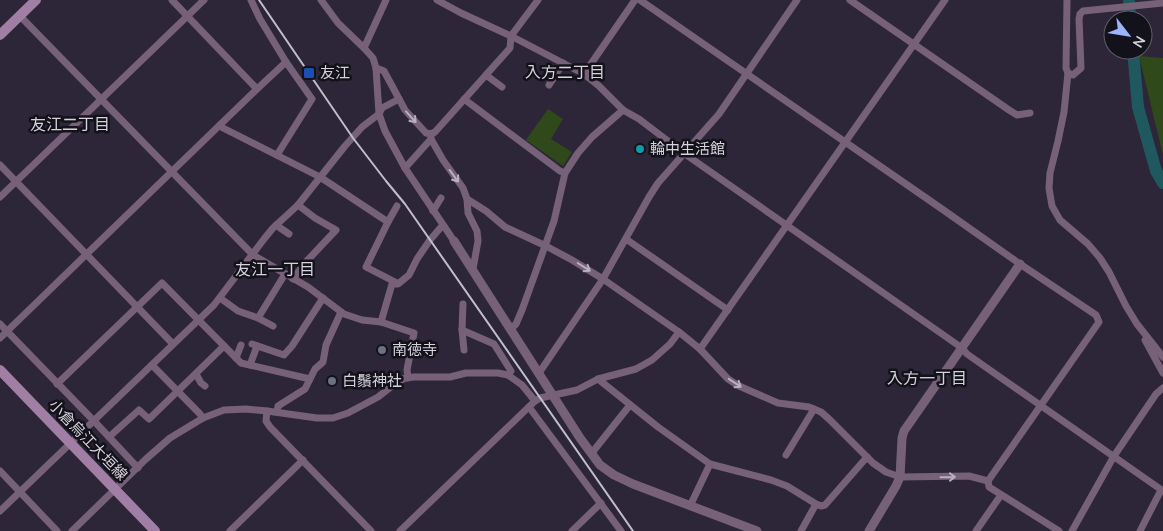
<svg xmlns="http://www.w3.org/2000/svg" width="1163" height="531" viewBox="0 0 1163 531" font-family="'Nunito Sans','Noto Sans JP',sans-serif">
	<rect width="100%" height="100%" fill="#2c2638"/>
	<!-- green -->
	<g fill="#30491b">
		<polygon points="1139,56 1163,58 1163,155"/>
		<polygon points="548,109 563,119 551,139 572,152 563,166 526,140"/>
	</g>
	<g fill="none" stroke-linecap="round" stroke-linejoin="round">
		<!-- river -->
		<g stroke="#20585f" stroke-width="12">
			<polyline points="1129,0 1130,20"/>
			<polyline points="1133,50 1138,107 1156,171 1163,183"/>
		</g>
		<!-- minor -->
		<g stroke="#766178" stroke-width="7">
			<polyline points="251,0 260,19 286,62"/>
			<polyline points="321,0 338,23 364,48 373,58 376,68 379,114 385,131 405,168 454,241"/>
			<polyline points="437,0 461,13 511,36 584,74 599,86 623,110 639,119 685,154 962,348 967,354 1163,491"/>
			<polyline points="640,0 942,209 1020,264 1096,315 1099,322 988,481"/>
			<polyline points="850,0 1009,110 1017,115 1030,113"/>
			<polyline points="1067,0 1066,68 1068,73 1064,112 1058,141 1050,173 1049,188 1052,206 1060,220 1088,244 1100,258 1109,272 1126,306 1137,324 1163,357"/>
			<polyline points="20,16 253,255 308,287 344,314 362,320 381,322 392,284 398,284 409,275 417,259 430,240 442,226"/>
			<polyline points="364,48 386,0"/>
			<polyline points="376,68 384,71 405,110 426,133 431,134"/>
			<polyline points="1068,73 1073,75 1081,68 1079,19 1080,14 1083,11 1163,3"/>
			<polyline points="584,74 635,0"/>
			<polyline points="486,75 502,87"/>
			<polyline points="549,85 563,63"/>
			<polyline points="257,89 286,62 312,99 277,155"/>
			<polyline points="464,99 560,171 565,173"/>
			<polyline points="220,125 223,128 320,177 388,222 366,267 397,283"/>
			<polyline points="431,134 431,139 443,160 463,188 467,199 486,211 505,227 546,246 572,260 603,279 679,332 700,349 728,379 739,386 778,403 809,407 821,412 829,419 873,463 886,472 900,477 969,476 988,481 989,487 1059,531"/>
			<polyline points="431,134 435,132 510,48 511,36 538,0"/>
			<polyline points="0,165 173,344"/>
			<polyline points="405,168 431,139"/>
			<polyline points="0,197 204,0"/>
			<polyline points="467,199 468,213 477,231 478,241 473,269"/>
			<polyline points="433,211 441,198"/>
			<polyline points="388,222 397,206"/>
			<polyline points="276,225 289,234"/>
			<polyline points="626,239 728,310"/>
			<polyline points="293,279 304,264 336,230 315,218 298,205"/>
			<polyline points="220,298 238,311 258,318 285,274"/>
			<polyline points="463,304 462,330 494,344 511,371 508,375"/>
			<polyline points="258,318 273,326"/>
			<polyline points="381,322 414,333 407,370 408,378"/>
			<polyline points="0,324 94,421 138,468"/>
			<polyline points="511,329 516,324 522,310 554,221 565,173 578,153 592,137 623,110"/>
			<polyline points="462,330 464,350"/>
			<polyline points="0,338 257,89 172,0"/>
			<polyline points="1145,340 1163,373"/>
			<polyline points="252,344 284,355 292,346 323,298"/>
			<polyline points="700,349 945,0"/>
			<polyline points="236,358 241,345"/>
			<polyline points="152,365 200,414 203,418"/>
			<polyline points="250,365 257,346"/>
			<polyline points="539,373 603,279 649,197 658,183 719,114 797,0"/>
			<polyline points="196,374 201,383 205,386"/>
			<polyline points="598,379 658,427 710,464 771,480 787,486 816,504"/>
			<polyline points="57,384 162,283 241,363 310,379"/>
			<polyline points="529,407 621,531"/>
			<polyline points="267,411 317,418 333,418 348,413 378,397 392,386 405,378 414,377 450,377 466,373 498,373 508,375 522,385 535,401"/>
			<polyline points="277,412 278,406 305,389 315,369 323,362 326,345 341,312"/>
			<polyline points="109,437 139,410 149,419 224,346"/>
			<polyline points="591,454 630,405"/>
			<polyline points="786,455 814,409"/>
			<polyline points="0,471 57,531"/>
			<polyline points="690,506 710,464"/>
			<polyline points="0,511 214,305 264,239 273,228 298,205 345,146 362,127 379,114 382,108 399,99"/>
			<polyline points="72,531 146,459 170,438 203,418 224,410 246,409 267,411 266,421 270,427 371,531"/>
			<polyline points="230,531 303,460"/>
			<polyline points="400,531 535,401 540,398 577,390 598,379 636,369 652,360 670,344 679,332"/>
			<polyline points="572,531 601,503"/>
			<polyline points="801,531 816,504 821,506 825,505 867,457"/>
			<polyline points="976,531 1001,495"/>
			<polyline points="1072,531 1114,456 1156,394 1163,388"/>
			<polyline points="1140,531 1161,490"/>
		</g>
		<!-- tertiary -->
		<g stroke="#766178" stroke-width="9">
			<polyline points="454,241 580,438 600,465 614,475 633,484 757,531"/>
			<polyline points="869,531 896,486 900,477 902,438 904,431 1020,264"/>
		</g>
		<!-- secondary -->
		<g stroke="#a17fa4" stroke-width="10">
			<polyline points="0,35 36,0"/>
			<polyline points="0,370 155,531"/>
		</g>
		<!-- rail -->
		<polyline stroke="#c1beca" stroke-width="2" points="259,0 353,138 386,181 405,204 633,531"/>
	</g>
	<!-- one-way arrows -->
	<defs><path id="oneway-shaft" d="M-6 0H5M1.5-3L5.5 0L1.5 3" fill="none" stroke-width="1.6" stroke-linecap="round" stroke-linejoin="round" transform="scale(1.25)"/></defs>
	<g stroke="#b8b0bf">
		<use href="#oneway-shaft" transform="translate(411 117) rotate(48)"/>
		<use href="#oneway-shaft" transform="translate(454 176) rotate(54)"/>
		<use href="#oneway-shaft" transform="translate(584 267) rotate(32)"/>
		<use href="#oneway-shaft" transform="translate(735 383) rotate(33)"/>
		<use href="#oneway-shaft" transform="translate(948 477) rotate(-1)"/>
	</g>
	<!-- markers -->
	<rect fill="#1a4fb4" stroke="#131119" stroke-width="2" x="303" y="67" width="12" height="12" rx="2.5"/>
	<circle fill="#0f9aa8" stroke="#131119" stroke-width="2" cx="640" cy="149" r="5"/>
	<g fill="#6b7280" stroke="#131119" stroke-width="2">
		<circle cx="382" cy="350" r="5"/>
		<circle cx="332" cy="381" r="5"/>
	</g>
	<g text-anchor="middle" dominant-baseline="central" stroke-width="5" stroke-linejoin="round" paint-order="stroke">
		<!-- poi labels -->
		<g font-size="15" fill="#d5d2de" stroke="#131119" text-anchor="start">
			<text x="320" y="73">友江</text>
			<text x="650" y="149">輪中生活館</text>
			<text x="392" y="350">南徳寺</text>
			<text x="342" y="381">白鬚神社</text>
		</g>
		<!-- street labels -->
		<g font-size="15" fill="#d5d2de" stroke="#131119">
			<text transform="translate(88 440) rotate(46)">小倉烏江大垣線</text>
		</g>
		<!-- neighbourhood labels -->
		<g font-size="16" fill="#d5d2de" stroke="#131119">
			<text x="565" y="73">入方二丁目</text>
			<text x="70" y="125">友江二丁目</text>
			<text x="275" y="270">友江一丁目</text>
			<text x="927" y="379">入方一丁目</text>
		</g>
	</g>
	<!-- north arrow -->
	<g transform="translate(1128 35) rotate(121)"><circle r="24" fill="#131119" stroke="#615e68"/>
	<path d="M0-4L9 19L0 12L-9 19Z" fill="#9bb4fd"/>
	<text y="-8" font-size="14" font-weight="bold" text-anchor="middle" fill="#d5d2de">N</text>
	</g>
</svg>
